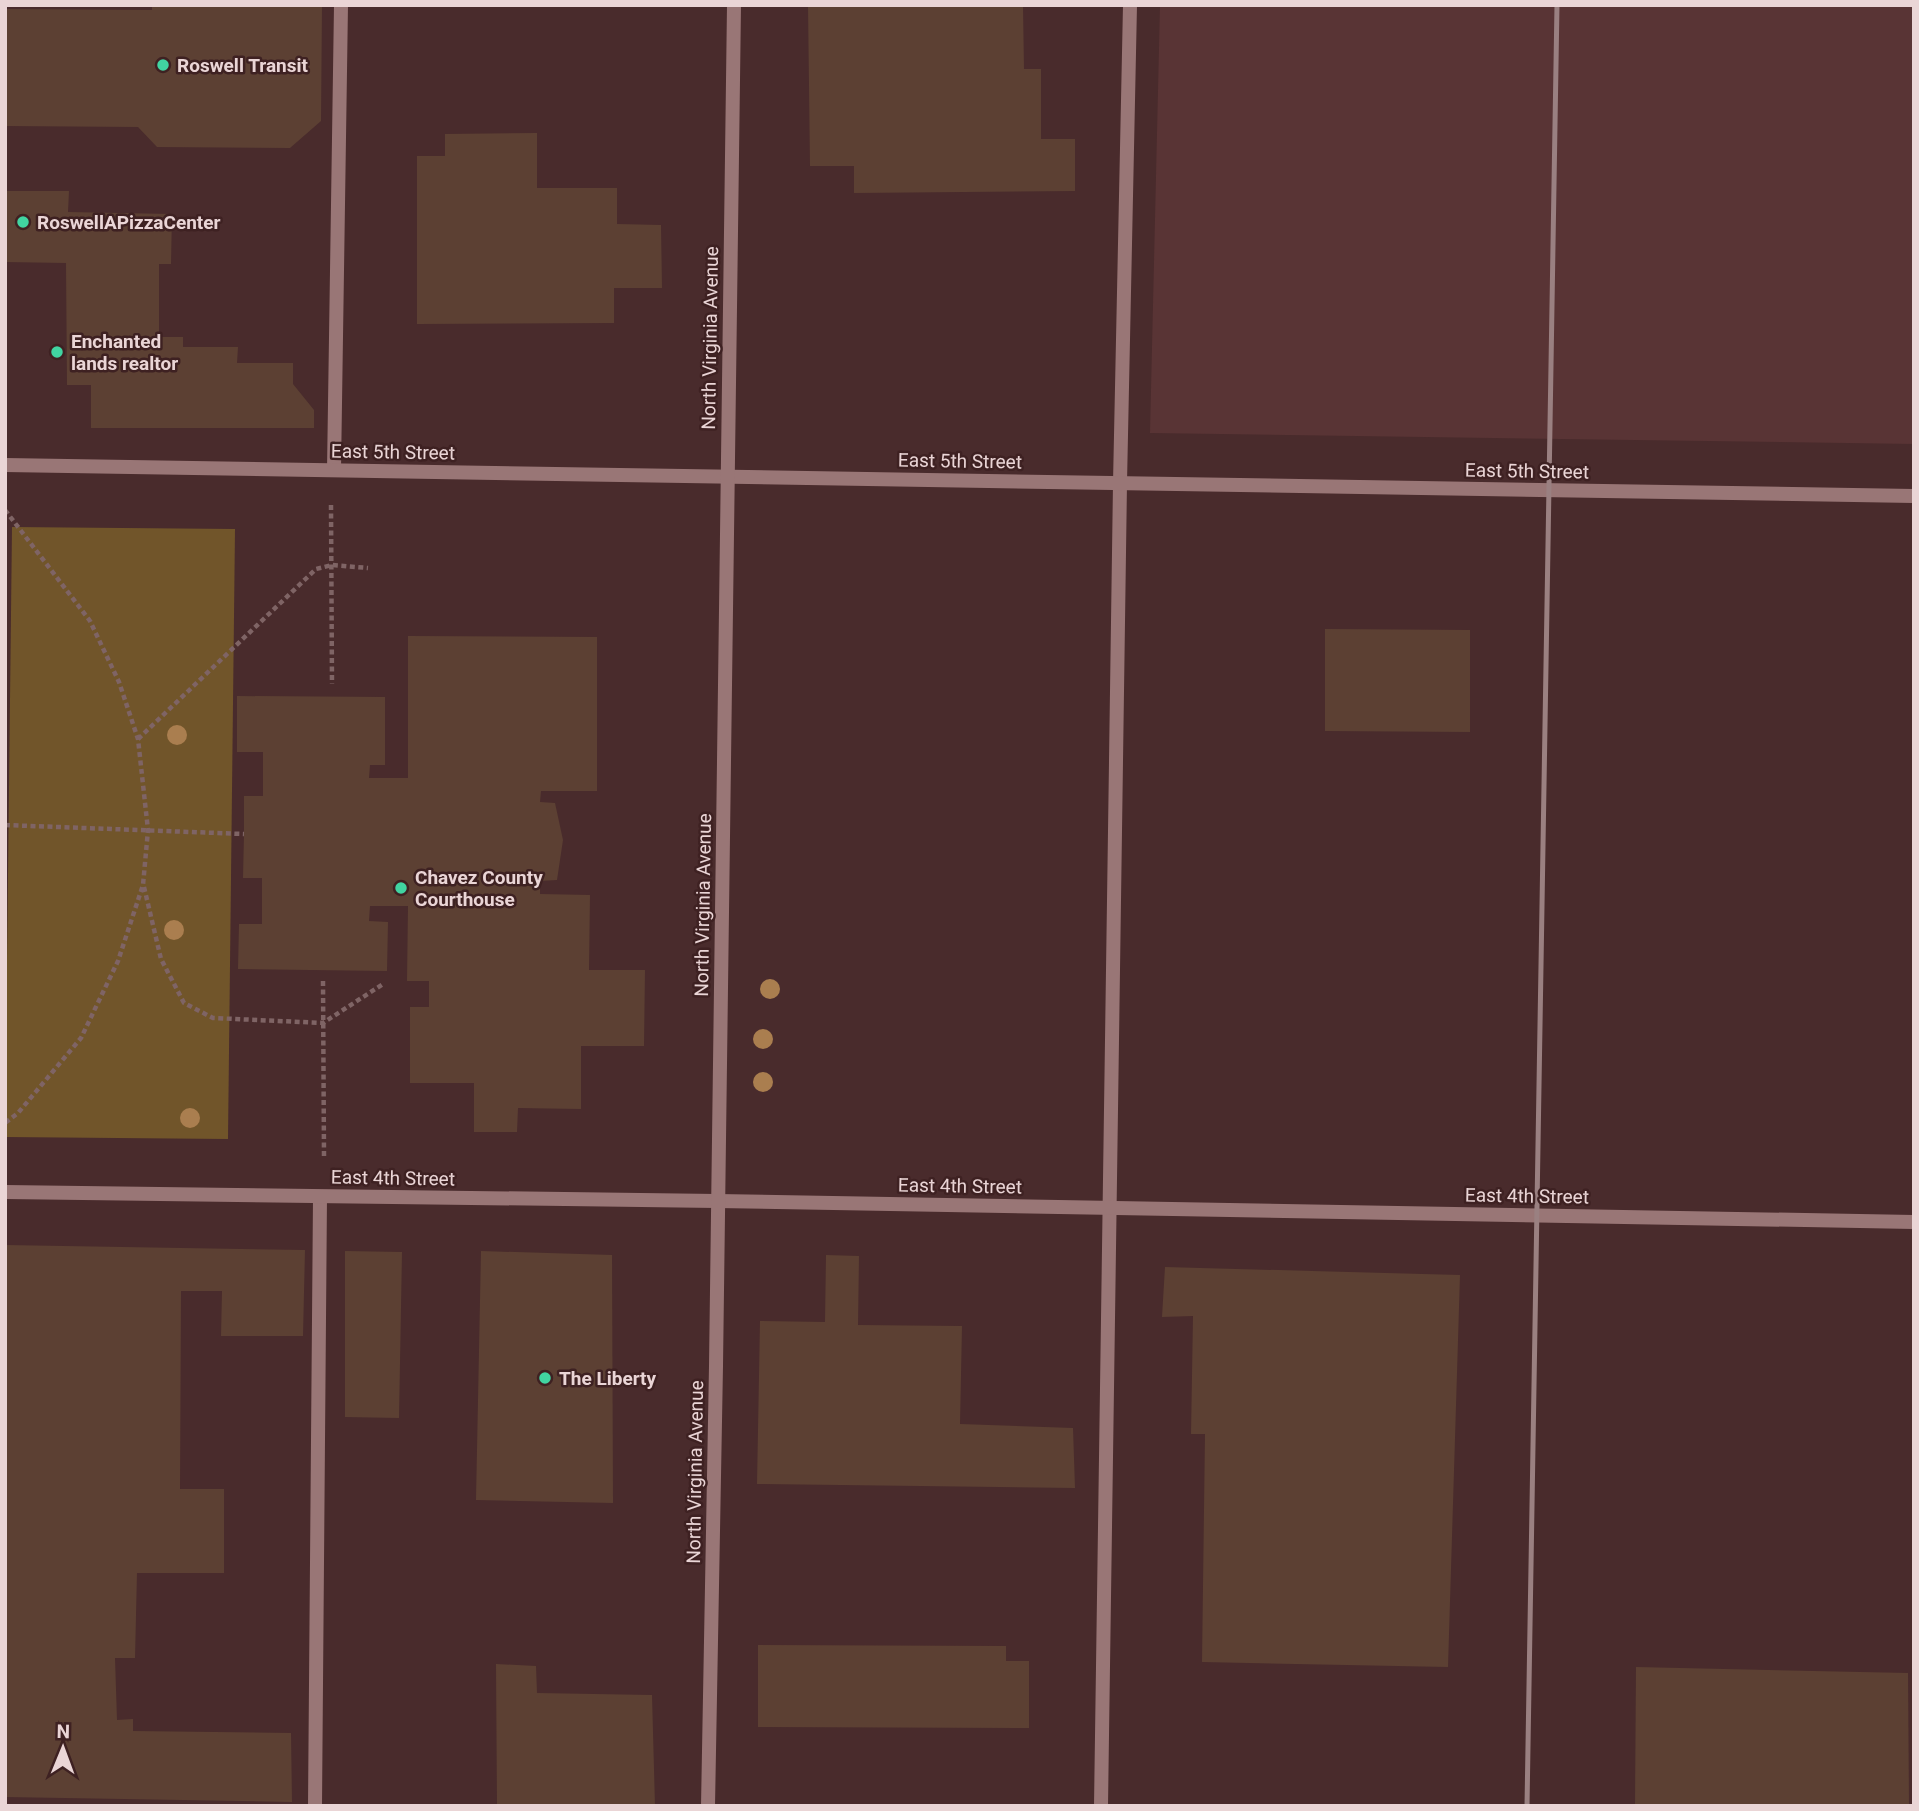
<svg xmlns="http://www.w3.org/2000/svg" width="1919" height="1811" viewBox="0 0 1919 1811" font-family="Roboto,sans-serif">
	<rect width="100%" height="100%" fill="#492b2c"/>
	<!-- built -->
	<polygon fill="#593435" points="1160,5 1914,5 1914,444 1150,433"/>
	<!-- green -->
	<polygon fill="#71552a" points="12,527 235,529 228,1139 5,1137"/>
	<!-- building -->
	<g fill="#5c4033">
		<polygon points="152,5 322,5 321,121 290,148 157,147 138,127 5,126 5,9 152,10"/>
		<polygon points="808,5 1023,5 1024,69 1041,69 1041,139 1075,139 1075,191 854,193 854,166 810,166"/>
		<polygon points="537,133 537,188 617,188 617,224 661,225 662,288 614,288 614,323 417,324 417,156 445,156 445,134"/>
		<polygon points="5,191 69,191 68,212 172,214 171,264 159,264 159,337 183,337 183,347 238,347 237,363 293,363 293,384 314,410 314,428 91,428 91,385 67,385 66,263 5,262"/>
		<polygon points="1325,629 1470,630 1470,732 1325,731"/>
		<polygon points="408,636 597,637 597,791 541,791 540,802 555,803 563,840 557,880 540,881 540,894 590,895 589,970 645,970 644,1046 581,1046 581,1109 518,1108 517,1132 474,1132 474,1083 410,1083 410,1007 429,1007 429,981 407,981 408,906 370,906 369,921 388,922 387,971 238,969 239,924 262,924 262,878 243,878 244,834 244,796 263,796 263,752 237,752 237,696 385,697 385,765 370,765 369,778 408,778"/>
		<polygon points="5,1245 305,1250 303,1336 221,1336 222,1291 181,1291 180,1489 224,1489 224,1573 137,1573 135,1658 115,1658 117,1720 133,1719 133,1731 291,1733 292,1802 5,1797"/>
		<polygon points="345,1251 402,1252 399,1418 345,1417"/>
		<polygon points="481,1251 612,1255 613,1503 476,1500"/>
		<polygon points="826,1255 859,1256 858,1325 962,1326 960,1424 1073,1428 1075,1488 757,1484 760,1321 825,1322"/>
		<polygon points="1165,1267 1460,1275 1448,1667 1202,1662 1205,1434 1191,1434 1193,1316 1162,1317"/>
		<polygon points="758,1645 1006,1646 1006,1661 1029,1661 1029,1728 758,1727"/>
		<polygon points="496,1664 536,1666 537,1693 652,1695 655,1806 497,1805"/>
		<polygon points="1636,1667 1908,1673 1909,1806 1635,1806"/>
	</g>
	<g fill="none" stroke-linecap="round" stroke-linejoin="round">
		<!-- path -->
		<g stroke="#7f6465" stroke-width="4.5" stroke-dasharray="5 3.5" stroke-linecap="butt">
			<polyline points="331,505 332,684"/>
			<polyline points="5,510 90,621 119,682 138,739 148,830 143,885 118,961 81,1038 18,1113 5,1123"/>
			<polyline points="138,739 316,569 332,565 368,568"/>
			<polyline points="5,825 244,834"/>
			<polyline points="144,887 161,959 184,1003 213,1018 323,1023 383,984"/>
			<polyline points="323,981 324,1156"/>
		</g>
		<!-- service -->
		<g stroke="#997676" stroke-width="14">
			<polyline points="334,470 341,5"/>
			<polyline points="315,1806 320,1197"/>
			<polyline points="1101,1806 1120,483 1130,5"/>
		</g>
		<!-- minor -->
		<polyline stroke="#997676" stroke-width="14" points="717,1201 1914,1222"/>
		<!-- tertiary -->
		<g stroke="#997676" stroke-width="14">
			<polyline points="5,465 1914,496"/>
			<polyline points="5,1192 717,1201"/>
			<polyline points="708,1806 716,1366 734,5"/>
		</g>
		<!-- rail -->
		<polyline stroke="#9a8081" stroke-width="5" points="1527,1806 1557,5"/>
	</g>
	<!-- trees -->
	<g fill="#aa7e4f">
		<circle cx="177" cy="735" r="10"/>
		<circle cx="174" cy="930" r="10"/>
		<circle cx="770" cy="989" r="10"/>
		<circle cx="763" cy="1039" r="10"/>
		<circle cx="763" cy="1082" r="10"/>
		<circle cx="190" cy="1118" r="10"/>
	</g>
	<!-- markers -->
	<g fill="#41d4a1" stroke="#3e2122" stroke-width="2.5">
		<circle cx="163" cy="65" r="7"/>
		<circle cx="23" cy="222" r="7"/>
		<circle cx="57" cy="352" r="7"/>
		<circle cx="401" cy="888" r="7"/>
		<circle cx="545" cy="1378" r="7"/>
	</g>
	<g text-anchor="middle" dominant-baseline="central" stroke-width="5" stroke-linejoin="round" paint-order="stroke">
		<!-- poi labels -->
		<g font-size="19" font-weight="bold" fill="#ead5d6" stroke="#3e2122" text-anchor="start">
			<text x="177" y="65">Roswell Transit</text>
			<text x="37" y="222">RoswellAPizzaCenter</text>
			<text x="71" y="341">Enchanted<tspan x="71" dy="22">lands realtor</tspan></text>
			<text x="415" y="877">Chavez County<tspan x="415" dy="22">Courthouse</tspan></text>
			<text x="559" y="1378">The Liberty</text>
		</g>
		<!-- street labels -->
		<g font-size="19" fill="#ead5d6" stroke="#3e2122">
			<text transform="translate(710 338) rotate(-89)">North Virginia Avenue</text>
			<text transform="translate(393 452) rotate(1)">East 5th Street</text>
			<text transform="translate(960 461) rotate(1)">East 5th Street</text>
			<text transform="translate(1527 471) rotate(1)">East 5th Street</text>
			<text transform="translate(703 905) rotate(-89)">North Virginia Avenue</text>
			<text transform="translate(393 1178) rotate(1)">East 4th Street</text>
			<text transform="translate(960 1186) rotate(1)">East 4th Street</text>
			<text transform="translate(1527 1196) rotate(1)">East 4th Street</text>
			<text transform="translate(695 1472) rotate(-89)">North Virginia Avenue</text>
		</g>
	</g>
	<!-- border -->
	<rect width="1919" height="1811" fill="none" stroke="#ead5d6" stroke-width="14"/>
	<!-- north arrow -->
	<g transform="translate(63 1748) rotate(1)" stroke="#3e2122" stroke-width="5" paint-order="stroke">
	<path d="M0-5L12 26L0 18L-12 26Z" fill="#ead5d6"/>
	<text y="-10" font-size="19" font-weight="bold" text-anchor="middle" fill="#ead5d6">N</text>
	</g>
</svg>
